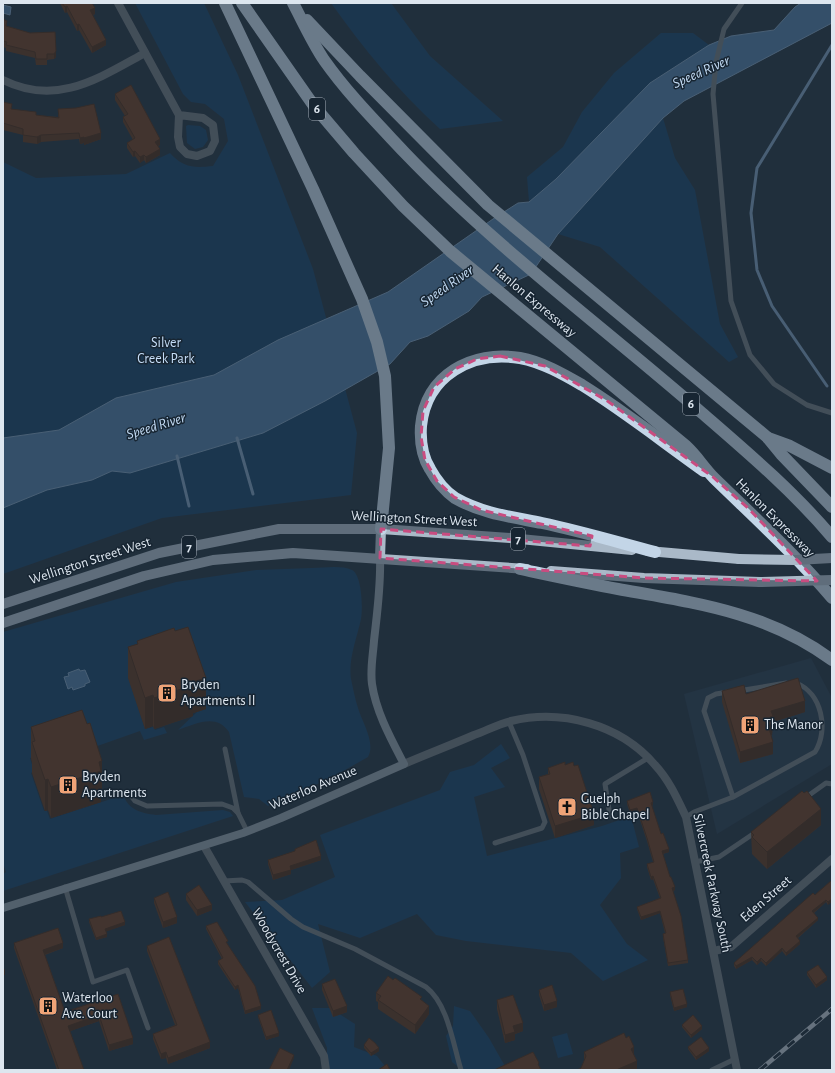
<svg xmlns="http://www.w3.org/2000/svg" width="835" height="1073" viewBox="0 0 835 1073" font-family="'Alegreya Sans',sans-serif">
	<rect width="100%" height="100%" fill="#212f3d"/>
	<!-- built -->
	<polygon fill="#273a4c" points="811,658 832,698 832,764 717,834 684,694"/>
	<!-- green -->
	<g fill="#163f64">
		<path d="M135 3H204L238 75 313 269 357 433 351 495 162 518 3 574V162L36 178 126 174 170 153C183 168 195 168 213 166L228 141 224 119 205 104 191 102 183 94Z"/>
		<path d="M331 3H391L430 56 503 121 440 129C399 92 363 48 331 3Z"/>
		<polygon points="661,33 693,33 709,45 650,83 556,179 529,202 527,177 563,147 582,112 614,73"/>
		<polygon points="663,118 675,158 695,190 720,324 738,357 729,362 600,247 558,234"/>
		<polygon points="188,125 200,126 206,130 208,140 203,147 195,149 187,143 186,126"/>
		<path d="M312 568C324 568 341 565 352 570 362 575 363 608 361 619 357 638 348 659 351 679 353 688 355 699 358 708 362 722 376 743 368 757L331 778 268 806 259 799 244 797 229 732C216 713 196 724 178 730L197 712 206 709 189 657 128 677 145 729 153 727 155 730 164 727 167 733 144 740 140 731 86 750 83 741 30 758 34 771 31 773 44 811H47L50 819 123 795C129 810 141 813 156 815L223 810 230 812 233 816 3 891V874L6 872 3 863V632L176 582 256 570Z"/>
		<polygon points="501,744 510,758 491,768 505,787 474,797 487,856 602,826 631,816 639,847 620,853 621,878 600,905 627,944 648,960 603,981 571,953 466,941 436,935 417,914 360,938 318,924 330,972 312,988 245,902 282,900 335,877 320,835 440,790 450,772 474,765"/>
		<polygon points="454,1006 470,1011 489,1038 506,1068 504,1070 462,1070 452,1062 446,1036 453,1026"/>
		<polygon points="312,1008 330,1008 355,1024 354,1047 377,1056 388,1070 327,1070 327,1048"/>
		<polygon points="567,1033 573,1054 558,1058 552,1037"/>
	</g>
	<!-- water -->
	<g fill="#4d77a0" stroke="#7898b8">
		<polygon points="801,3 832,3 832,23 684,101 663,118 558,234 531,274 482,297 469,311 428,336 410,342 390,364 325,401 263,433 130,473 112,471 92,480 47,490 3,508 3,438 59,430 116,398 214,375 278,340 388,292 493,219 518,203 529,202 556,179 650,83 709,45 731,36 774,30 795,7"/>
		<polygon points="3,5 11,7 10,15 3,13"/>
		<polygon points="79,669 80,671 85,670 90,682 85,684 85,686 73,690 72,687 68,689 64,677 69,676 68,673"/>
	</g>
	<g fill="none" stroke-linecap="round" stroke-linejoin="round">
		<!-- stream -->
		<g stroke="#7898b8" stroke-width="3">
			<polyline points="827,386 772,306 757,270 751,213 757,168 832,45"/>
			<polyline points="237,438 253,494"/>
			<polyline points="177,456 189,506"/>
		</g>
		<!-- lane -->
		<g stroke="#6c737b" stroke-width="5">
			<polyline points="742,3 724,29 716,62 713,94 731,301 750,355 774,384 807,405 832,413"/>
			<polyline points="738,691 786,683"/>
			<polyline points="728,692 716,694 708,698 704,711 733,797"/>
			<polyline points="225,749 238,813 247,831"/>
			<polyline points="129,793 135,801 147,806 222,804 233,808 238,813"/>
			<polyline points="805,798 826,783 832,784"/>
			<polyline points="610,816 605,784 648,758"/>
			<path d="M686 817 694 812 733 797 815 752C829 730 822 693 796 683"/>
			<polyline points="495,843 542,828 545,822 523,755 509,722"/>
			<polyline points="695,862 719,857 756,832"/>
			<path d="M224 881 242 880 248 882 291 919 303 927 355 949 426 987C448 1004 453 1044 461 1070"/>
			<polyline points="65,887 93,982 127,970 148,1028"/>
			<polyline points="712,1070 735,1059"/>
		</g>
		<!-- street -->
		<g stroke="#6c737b" stroke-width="8">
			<polyline points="118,3 179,115 178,137 180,147 187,154 197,156 210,151 215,141 213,125 203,118 179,115"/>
			<path d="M3 80C57 107 99 78 145 53"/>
			<path d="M404 764C427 754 451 745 474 735 486 731 498 724 511 721 562 709 620 724 655 765 669 780 677 798 686 817L737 1070"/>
			<polyline points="204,846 324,1056 326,1070"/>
			<polyline points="714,951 731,947 832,859"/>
		</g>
		<!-- secondary -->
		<path stroke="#8f9ba6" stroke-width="8" d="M3 908 243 833 281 818 404 764C391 739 376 712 372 684 370 670 373 655 374 641 377 613 381 586 380 558"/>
		<!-- primary -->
		<g stroke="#aab9c8" stroke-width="10">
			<polyline points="648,551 739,559"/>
			<polyline points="380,558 381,529"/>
			<polyline points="551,571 644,578 760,582"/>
			<polyline points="3,604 159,553 279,529 381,529 510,538 632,550"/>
			<polyline points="3,623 144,576 213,560 293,553 527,569"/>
		</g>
		<!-- highway -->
		<g stroke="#c3d5e7" stroke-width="12">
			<polyline points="225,3 313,189 362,299 377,342 385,376 389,448 381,529"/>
			<path d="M242 3 314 106 354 153 403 206 450 251 686 446C697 456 704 468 714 478 754 517 796 555 832 598"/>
			<path d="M293 3C303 22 312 42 324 60 348 94 377 123 405 153 496 248 602 326 702 413 747 452 793 491 832 537"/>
			<polyline points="307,20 360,76 488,205 767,437 781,454 832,507"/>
			<polyline points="768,438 790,446 832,468"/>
			<path d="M655 552C617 542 580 531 542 523 512 517 483 514 455 498 445 491 436 480 430 469 422 456 420 441 421 426 426 375 472 350 520 358 542 362 563 374 582 385 624 411 663 442 704 471"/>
			<path d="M520 569C553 576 585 583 618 589 696 603 767 612 832 660"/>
		</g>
		<defs>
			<polyline id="rail" points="760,1070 832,1009"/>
		</defs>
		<!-- rail casing -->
		<use href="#rail" stroke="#bac4ce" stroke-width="4.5"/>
		<!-- rail -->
		<use href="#rail" stroke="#172532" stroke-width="3" stroke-dasharray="9" stroke-linecap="butt"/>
		<!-- primary-bridge -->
		<g stroke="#aab9c8" stroke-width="10">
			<polyline points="739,559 796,560 832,558"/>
			<polyline points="760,582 832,580"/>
		</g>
	</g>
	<!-- wall -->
	<g fill="#5c331b">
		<polygon points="60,3 92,3 95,14 93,15 106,45 92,53 79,30 77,31 67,12 65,13"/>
		<polygon points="3,19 7,26 30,33 55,32 56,57 54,59 47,60 47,65 36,65 35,58 6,51 6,48 3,47"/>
		<polygon points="115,94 160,145 158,146 160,155 146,163 144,160 140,163 135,156 133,157 127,148 127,143 133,140 123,122 123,117 125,116 115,100"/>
		<polygon points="3,102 12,109 36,115 58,117 58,109 101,139 84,145 84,143 80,144 79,139 41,142 37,144 23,142 23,135 3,130"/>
		<polygon points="137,641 206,709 193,713 193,716 154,729 153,726 145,729 128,678 128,647 137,644"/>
		<polygon points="722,691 746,694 805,712 773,722 772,735 771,736 773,754 740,763 722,702"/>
		<polygon points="31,727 102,792 101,793 101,802 51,818 48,810 45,811 32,773 32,763 31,758"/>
		<polygon points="548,768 594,825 555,838 539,789 539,777 548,774"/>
		<polygon points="627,801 653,805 651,806 661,834 669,852 663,854 670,877 675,890 673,891 688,960 688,963 668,966 663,937 663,934 665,933 660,913 641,920 637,909 637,907 660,898 653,879 651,880 647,867 647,864 653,862 647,841 637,811 630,813 627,804"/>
		<polygon points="821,825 767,869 752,854 751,832"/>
		<polygon points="295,849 321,860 291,870 291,874 273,880 268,864 268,860 295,851"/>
		<polygon points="832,880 828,905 826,902 814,913 818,920 798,938 800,944 786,956 782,951 766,966 761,961 757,965 752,960 736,969 734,966 734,963"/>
		<polygon points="186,894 212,910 197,916 186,900"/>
		<polygon points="154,898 177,923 163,928 154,903"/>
		<polygon points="101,917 125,925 106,931 107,937 96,940 89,922 89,919"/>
		<polygon points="206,926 228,944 227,944 261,1009 245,1014 238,988 235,990 218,964 218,961 222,959 206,929"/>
		<polygon points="14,943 63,948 45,955 65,1012 118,994 133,1044 109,1051 99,1021 70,1031 84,1070 57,1070 14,948"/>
		<polygon points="147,946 210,1048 168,1064 166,1058 161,1059 153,1039 153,1034 175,1025 147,951"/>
		<polygon points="807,972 827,980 816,988 807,975"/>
		<polygon points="322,984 347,1012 333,1017 322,990"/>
		<polygon points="539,990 557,1007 544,1011 539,995"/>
		<polygon points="670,992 687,1007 674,1011 670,995"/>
		<polygon points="376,993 422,1000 429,1014 415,1034 378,1009 378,1002 376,1001"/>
		<polygon points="497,1000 523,1031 515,1034 515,1040 505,1043 497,1009"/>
		<polygon points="258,1015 279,1036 266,1040 258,1017"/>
		<polygon points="682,1025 702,1029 691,1038 682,1027"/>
		<polygon points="364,1045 379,1051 371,1056 364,1048"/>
		<polygon points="688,1047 709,1051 696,1060 688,1049"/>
		<polygon points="584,1052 634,1055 637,1070 581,1068 584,1062"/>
	</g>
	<!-- shaded-wall -->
	<g fill="#4b2916">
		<polygon points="67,6 67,12 65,13 65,7"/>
		<polygon points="95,8 95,14 90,16 90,10"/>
		<polygon points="79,24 79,30 77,31 77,25"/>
		<polygon points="106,40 106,45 92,53 92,47"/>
		<polygon points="56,51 56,57 54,59 54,54"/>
		<polygon points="101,133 101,139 84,145 84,138"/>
		<polygon points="41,135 41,142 37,144 37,137"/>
		<polygon points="84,137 84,143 80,144 80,138"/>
		<polygon points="160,139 160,145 155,147 155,142"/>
		<polygon points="160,149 160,155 146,163 146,157"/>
		<polygon points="135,151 135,156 133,157 133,152"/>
		<polygon points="144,155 144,160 140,163 140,157"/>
		<polygon points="206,678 206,709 193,713 193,716 154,729 154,698 192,682"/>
		<polygon points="153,695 153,726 145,729 145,698"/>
		<polygon points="805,701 805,712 773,722 772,735 768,736 768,725 770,717 771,711"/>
		<polygon points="773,742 773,754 740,763 740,752"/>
		<polygon points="102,761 102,792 101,793 101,802 51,818 51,787 99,762"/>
		<polygon points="48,779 48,810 45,811 45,780"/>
		<polygon points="653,802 653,805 651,806 651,803"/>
		<polygon points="637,808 637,811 630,813 630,810"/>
		<polygon points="821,809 821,825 767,869 767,852"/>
		<polygon points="594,814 594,825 555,838 555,826"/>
		<polygon points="669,849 669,852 662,854 662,851"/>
		<polygon points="321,856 321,860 291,870 291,874 273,880 273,875 290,866"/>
		<polygon points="653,876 653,879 651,880 651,877"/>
		<polygon points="675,887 675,890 672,891 672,888"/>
		<polygon points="832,899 832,902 828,905 828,902"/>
		<polygon points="826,900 826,902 812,914 812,911"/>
		<polygon points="212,905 212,910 197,916 197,910"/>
		<polygon points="660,911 660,913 641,920 641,917"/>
		<polygon points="177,917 177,923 163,928 163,922"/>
		<polygon points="818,918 818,920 796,939 796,936"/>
		<polygon points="125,922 125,925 105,932 105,929"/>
		<polygon points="107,934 107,937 96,940 96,938"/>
		<polygon points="800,941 800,944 786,956 786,953"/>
		<polygon points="63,943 63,948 43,955 43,950"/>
		<polygon points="782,948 782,951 766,966 766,963"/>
		<polygon points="752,957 752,960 736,969 736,966"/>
		<polygon points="761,958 761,961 757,965 757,962"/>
		<polygon points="5,969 5,975 3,975 3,970"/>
		<polygon points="827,977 827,980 816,988 816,985"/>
		<polygon points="238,985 238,988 235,990 235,987"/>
		<polygon points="557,1001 557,1007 544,1011 544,1005"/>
		<polygon points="687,1004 687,1007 674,1011 674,1008"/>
		<polygon points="261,1006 261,1009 245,1014 245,1011"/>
		<polygon points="347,1006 347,1012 333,1017 333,1011"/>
		<polygon points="429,1006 429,1014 415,1034 415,1025"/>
		<polygon points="99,1015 99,1021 68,1032 68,1026"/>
		<polygon points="523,1023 523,1031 515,1034 515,1040 505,1043 505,1035 513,1026"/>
		<polygon points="702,1026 702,1029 691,1038 691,1035"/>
		<polygon points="279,1033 279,1036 266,1040 266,1037"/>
		<polygon points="133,1038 133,1044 109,1051 109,1045"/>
		<polygon points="210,1042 210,1048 168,1064 168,1058"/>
		<polygon points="634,1047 634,1059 631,1049"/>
		<polygon points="379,1048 379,1051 371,1056 371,1053"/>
		<polygon points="709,1048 709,1051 696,1060 696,1057"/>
		<polygon points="166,1052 166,1058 161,1059 161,1054"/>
		<polygon points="294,1055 294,1058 289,1070 287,1070"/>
		<polygon points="637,1061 637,1070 616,1070"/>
	</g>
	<!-- building -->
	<g fill="#6b3b1f" stroke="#4b2916">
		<polygon points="62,3 92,3 95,8 90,10 106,40 92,47 79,24 77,25 67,6 65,7"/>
		<polygon points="3,19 7,21 6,26 30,33 55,32 56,51 54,54 47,54 47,59 36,59 35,52 6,45 7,42 3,41"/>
		<polygon points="131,85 160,139 155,142 160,149 146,157 144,155 140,157 135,151 133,152 127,143 135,138 123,117 128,114 115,94"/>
		<polygon points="3,102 12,104 11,109 36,112 36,115 59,118 58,109 76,108 94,104 101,133 84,138 84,137 80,138 79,133 41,135 37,137 23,135 23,129 3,123"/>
		<polygon points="188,627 206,678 192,682 193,685 154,698 153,695 145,698 128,647 138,644 137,641 174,628 175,631"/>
		<polygon points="798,678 805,701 771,711 773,716 770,717 772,724 768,725 773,742 740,752 722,691 744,685 746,694"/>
		<polygon points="82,710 87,724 90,723 102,761 99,762 101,771 51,787 48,779 45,780 38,760 32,742 35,741 31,727"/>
		<polygon points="565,762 565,765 573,762 574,766 578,765 594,814 555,826 539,777 550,774 548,768"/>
		<polygon points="802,791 804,793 807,791 821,809 767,852 752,837 754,835 751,832"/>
		<polygon points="650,792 653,802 651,803 661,834 663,833 669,849 662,851 670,877 671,877 675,887 672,888 681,916 688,960 668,963 663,934 666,933 660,911 641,917 637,907 661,898 653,876 651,877 647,864 654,862 647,838 637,808 630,810 627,801"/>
		<polygon points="316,840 321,856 290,866 291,870 273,875 268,860 295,851 295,849"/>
		<polygon points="832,880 832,899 828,902 826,900 812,911 818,918 796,936 800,941 786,953 782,948 766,963 761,958 757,962 752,957 736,966 734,963 813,893 815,895"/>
		<polygon points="199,885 212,905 197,910 186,894"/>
		<polygon points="168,892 177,917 163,922 154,898"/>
		<polygon points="121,911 125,922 105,929 107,934 96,938 89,919 101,916 101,917"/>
		<polygon points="217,922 228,941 226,942 255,986 261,1006 245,1011 238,985 235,987 218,961 223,958 206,926"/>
		<polygon points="58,928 63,943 43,950 65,1012 118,994 133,1038 109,1045 99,1015 68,1026 84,1070 59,1070 14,943"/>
		<polygon points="169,937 210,1042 168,1058 166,1052 161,1054 153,1034 177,1025 147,946"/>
		<polygon points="818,965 827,977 816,985 807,972"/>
		<polygon points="388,976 393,980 395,978 422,997 420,999 429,1006 415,1025 378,1000 381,996 376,993"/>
		<polygon points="335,979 347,1006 333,1011 322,984"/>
		<polygon points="552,985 557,1001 544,1005 539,990"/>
		<polygon points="683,989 687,1004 674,1008 670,992"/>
		<polygon points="513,995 523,1023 513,1026 515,1032 505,1035 497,1000"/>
		<polygon points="271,1010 279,1033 266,1037 258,1015"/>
		<polygon points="693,1015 702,1026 691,1035 682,1025"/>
		<polygon points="624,1033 626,1038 629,1036 634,1047 631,1049 637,1061 616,1070 577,1070 581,1068 586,1056 584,1052"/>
		<polygon points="701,1037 709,1048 696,1057 688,1047"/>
		<polygon points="369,1038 375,1043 379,1048 371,1053 364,1045"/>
		<polygon points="280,1048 294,1055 287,1070 269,1070"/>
		<polygon points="533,1052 539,1063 538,1064 541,1070 494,1070"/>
		<polygon points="387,1064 390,1070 378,1070"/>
	</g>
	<!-- marked area -->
	<path d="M0 0H835V1073H0ZM500 356 545 366 606 400 713 477 749 509 817 581 644 578 380 558 381 529 590 546 592 536 481 510 454 497 437 481 425 460 421 437 423 411 434 387 455 369 477 359Z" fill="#212f3d" fill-opacity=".55" fill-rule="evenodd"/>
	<path fill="none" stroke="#c94c80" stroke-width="3" stroke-dasharray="8 5" stroke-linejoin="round" d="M500 356 545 366 606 400 713 477 749 509 817 581 644 578 380 558 381 529 590 546 592 536 481 510 454 497 437 481 425 460 421 437 423 411 434 387 455 369 477 359Z"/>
	<!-- icons -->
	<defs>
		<symbol id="building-square" viewBox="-11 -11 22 22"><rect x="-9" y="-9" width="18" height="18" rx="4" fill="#efa377" stroke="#172532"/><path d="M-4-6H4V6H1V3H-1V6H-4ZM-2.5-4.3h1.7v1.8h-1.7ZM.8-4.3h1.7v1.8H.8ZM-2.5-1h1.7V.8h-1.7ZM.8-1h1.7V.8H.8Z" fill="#111"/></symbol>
		<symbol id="church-square" viewBox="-11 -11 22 22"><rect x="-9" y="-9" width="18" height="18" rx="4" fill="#efa377" stroke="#172532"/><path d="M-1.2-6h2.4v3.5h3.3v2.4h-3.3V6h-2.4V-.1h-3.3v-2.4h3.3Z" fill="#111"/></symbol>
	</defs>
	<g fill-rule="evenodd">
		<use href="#building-square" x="156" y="682" width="22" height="22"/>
		<use href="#building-square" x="739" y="714" width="22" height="22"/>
		<use href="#building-square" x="57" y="774" width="22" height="22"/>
		<use href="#church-square" x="556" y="796" width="22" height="22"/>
		<use href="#building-square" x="37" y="995" width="22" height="22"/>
	</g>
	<g text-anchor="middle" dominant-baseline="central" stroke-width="3" stroke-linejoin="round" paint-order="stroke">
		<!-- shield labels -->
		<g fill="#172532" stroke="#a2acb6" stroke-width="1">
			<rect x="309" y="98" width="16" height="22" rx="3"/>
			<rect x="683" y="393" width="16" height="22" rx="3"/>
			<rect x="511" y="528" width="14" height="22" rx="3"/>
			<rect x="182" y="536" width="14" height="22" rx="3"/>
		</g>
		<g font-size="13" font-weight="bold" fill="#dde6ef">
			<text x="317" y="109">6</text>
			<text x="691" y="404">6</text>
			<text x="518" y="539">7</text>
			<text x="189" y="547">7</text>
		</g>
		<!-- street labels -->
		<g font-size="14" fill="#dde6ef" stroke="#172532">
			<text transform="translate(534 301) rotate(40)">Hanlon Expressway</text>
			<text transform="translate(775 518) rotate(45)">Hanlon Expressway</text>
			<text transform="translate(414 519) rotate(3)">Wellington Street West</text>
			<text transform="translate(90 561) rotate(-18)">Wellington Street West</text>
			<text transform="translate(313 788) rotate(-23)">Waterloo Avenue</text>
			<text transform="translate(712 883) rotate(78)">Silvercreek Parkway South</text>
			<text transform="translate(766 899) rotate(-41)">Eden Street</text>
			<text transform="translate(279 951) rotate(60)">Woodycrest Drive</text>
		</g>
		<!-- park labels -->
		<g font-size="14" fill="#c5ddf7" stroke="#172532">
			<text x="166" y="343">Silver<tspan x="166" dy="16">Creek Park</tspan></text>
		</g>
		<!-- poi labels -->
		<g font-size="14" fill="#dde6ef" stroke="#172532" text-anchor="start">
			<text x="181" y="685">Bryden<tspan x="181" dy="16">Apartments II</tspan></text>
			<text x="764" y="725">The Manor</text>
			<text x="82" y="777">Bryden<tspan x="82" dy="16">Apartments</tspan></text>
			<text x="581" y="799">Guelph<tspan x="581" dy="16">Bible Chapel</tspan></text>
			<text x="62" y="998">Waterloo<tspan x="62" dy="16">Ave. Court</tspan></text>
		</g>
		<!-- water labels -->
		<g font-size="15" font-style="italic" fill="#c1d9f2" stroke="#172532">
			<text transform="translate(701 72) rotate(-24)">Speed River</text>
			<text transform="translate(447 286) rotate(-35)">Speed River</text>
			<text transform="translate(156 426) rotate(-17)">Speed River</text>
		</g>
	</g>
	<!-- border -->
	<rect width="835" height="1073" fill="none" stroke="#dde6ef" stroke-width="8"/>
</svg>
